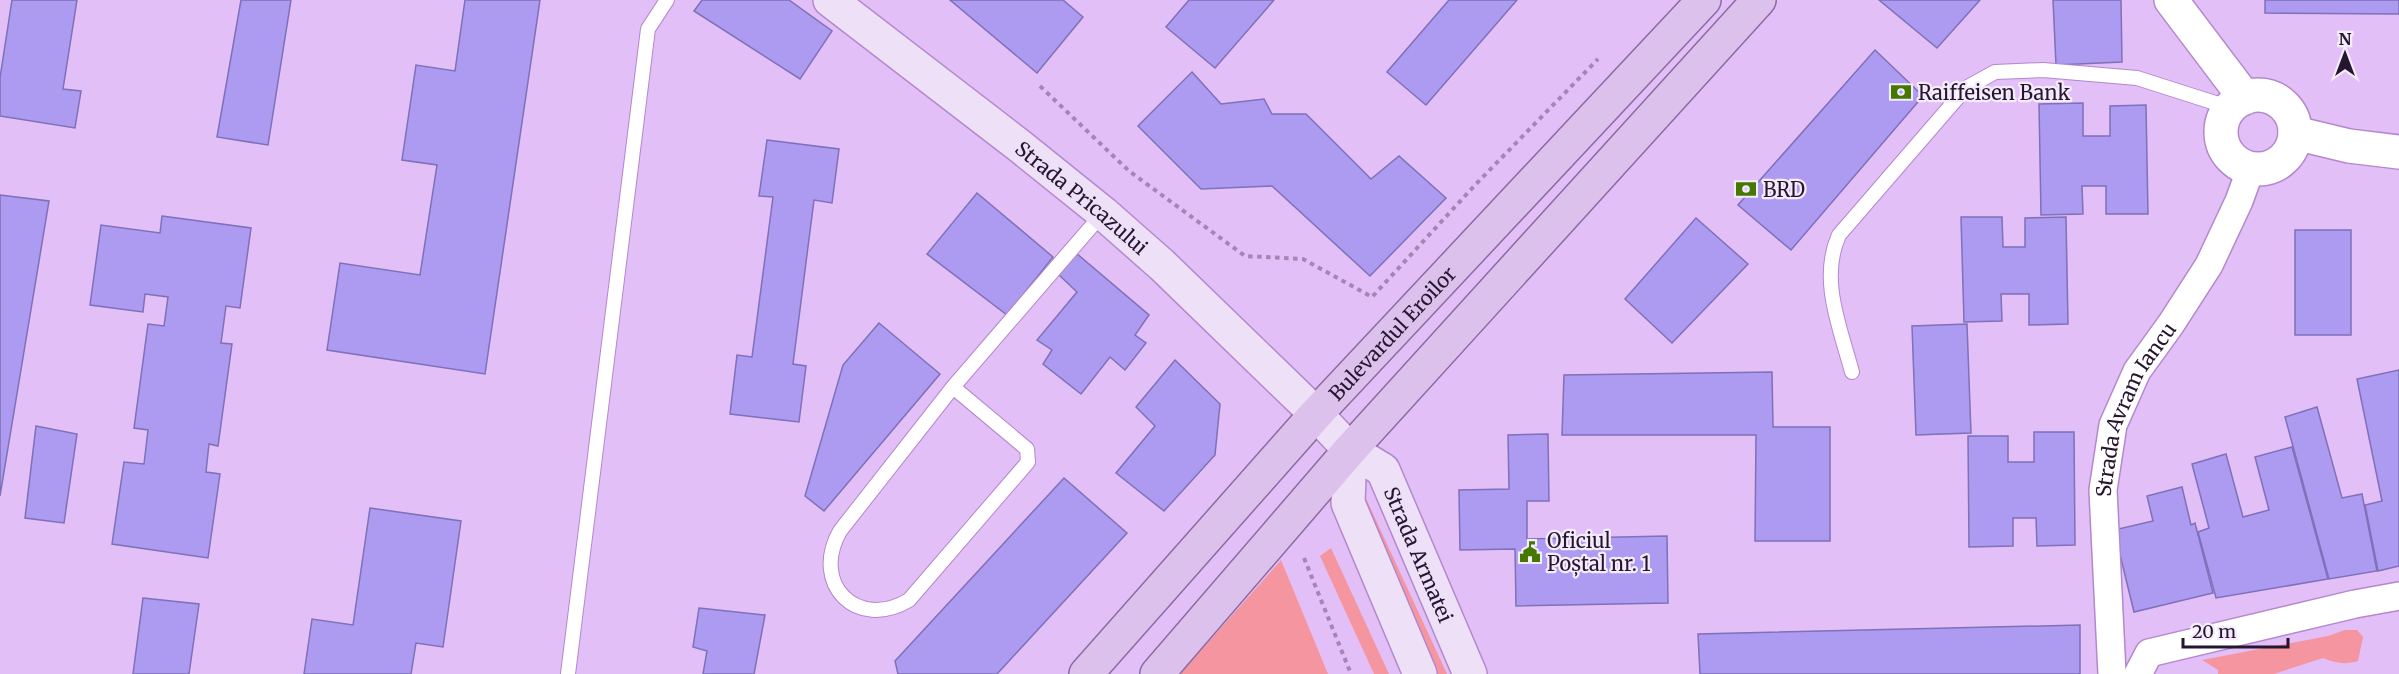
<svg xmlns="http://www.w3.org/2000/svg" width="2399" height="674" viewBox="0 0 2399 674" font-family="Merriweather,serif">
	<rect width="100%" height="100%" fill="#e3bff8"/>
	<!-- green -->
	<g fill="#f595a0">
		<polygon points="1363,492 1447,674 1427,674 1350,501"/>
		<polygon points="1331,548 1389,674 1374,674 1320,556"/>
		<polygon points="1281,560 1328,674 1180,674"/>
		<path d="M2345 630H2357L2363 637 2358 661C2345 665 2335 663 2323 658L2274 674H2218V670L2202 660 2328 636Z"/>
	</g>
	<!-- building -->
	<g fill="#ac9bf1" stroke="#7f70b8" stroke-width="1.5">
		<polygon points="12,0 77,0 63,89 81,91 75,128 0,116 0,78"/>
		<polygon points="241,0 291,0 268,145 217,137"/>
		<polygon points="465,0 540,0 485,374 327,350 340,263 420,275 437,165 402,160 416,65 455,71"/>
		<polygon points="702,0 789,0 832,31 800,79 694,11"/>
		<polygon points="950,0 1063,0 1083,17 1037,73"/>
		<polygon points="1189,0 1274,0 1215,68 1166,27"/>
		<polygon points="1449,0 1517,0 1426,105 1387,72"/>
		<polygon points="1879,0 1980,0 1937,48"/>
		<polygon points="2053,0 2121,0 2122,62 2056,65"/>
		<polygon points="2265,0 2399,0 2399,14 2265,13"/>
		<polygon points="1875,50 1923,96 1791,250 1738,205"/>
		<polygon points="1192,72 1221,104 1264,99 1272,114 1306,114 1371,179 1399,156 1446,198 1370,276 1272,186 1201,189 1138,126"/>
		<polygon points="2083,103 2083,136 2110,136 2110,106 2146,105 2148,214 2106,214 2106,186 2082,186 2083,214 2041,215 2039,104"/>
		<polygon points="767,140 839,149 832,203 814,200 793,364 806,366 799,422 730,414 737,355 752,357 773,197 759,196"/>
		<polygon points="977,193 1053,257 1007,315 927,254"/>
		<polygon points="0,195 49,201 0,496"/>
		<polygon points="162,216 251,228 240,308 226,306 221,343 232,344 218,446 209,444 206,472 220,474 208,558 112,544 124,462 144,464 148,430 134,428 148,324 164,326 168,297 145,294 143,312 90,305 101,225 160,233"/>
		<polygon points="1961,217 2002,217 2003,247 2025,247 2025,218 2066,217 2068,324 2029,325 2029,294 2001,294 2002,321 1964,322"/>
		<polygon points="1696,218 1748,264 1672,343 1625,299"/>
		<rect x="2295" y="230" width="56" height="105"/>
		<polygon points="1076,253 1149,315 1135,335 1146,343 1125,370 1110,357 1081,394 1043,364 1052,350 1037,340 1077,292 1058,274"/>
		<polygon points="879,323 940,374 824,511 805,496 843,365"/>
		<polygon points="1967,324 1971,433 1916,435 1912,326"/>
		<polygon points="1175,360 1220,404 1215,455 1164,511 1116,473 1155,426 1136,407"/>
		<polygon points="2399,370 2399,566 2378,571 2365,505 2382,501 2357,379"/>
		<polygon points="1772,372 1773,427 1830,427 1830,541 1755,541 1756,435 1562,435 1564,375"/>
		<polygon points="2317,407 2342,498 2362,494 2377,571 2329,579 2285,417"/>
		<polygon points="36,426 77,434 64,523 25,518"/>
		<polygon points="2034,432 2074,432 2075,545 2037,546 2036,518 2013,518 2013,546 1969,547 1968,436 2008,436 2008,462 2034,462"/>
		<polygon points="1548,434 1549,501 1527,501 1527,539 1667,536 1668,603 1516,606 1515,549 1460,550 1459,490 1509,489 1508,435"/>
		<polygon points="2292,447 2328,579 2216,598 2198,532 2209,528 2192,464 2226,454 2243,517 2269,510 2255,457"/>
		<polygon points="1064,478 1127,533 997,674 898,674 895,661"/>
		<polygon points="2182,487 2191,525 2195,523 2213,593 2134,612 2114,530 2153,521 2147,496"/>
		<polygon points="370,508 461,521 443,647 416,643 411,674 304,674 312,619 353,625"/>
		<polygon points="143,598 199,604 189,674 133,674"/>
		<polygon points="699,608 765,615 754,674 703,674 707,651 693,647"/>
		<polygon points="2080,625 2080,674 1700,674 1698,634"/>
	</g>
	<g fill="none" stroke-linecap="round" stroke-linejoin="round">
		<defs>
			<g id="service">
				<path d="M1852 372C1840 327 1819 279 1839 235L1966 88 1995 72 2043 70 2137 78 2231 108"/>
				<path d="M953 387 1027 449 1028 462 909 600C857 631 810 584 840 531L953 387 1103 213"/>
				<polyline points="568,674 648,29 667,0"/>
			</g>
			<g id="minor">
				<path id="s1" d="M2112 674 2103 490 2113 425 2137 371 2171 324 2209 265 2239 201 2251 168"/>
				<polyline points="2138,674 2149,653 2355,604 2399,596"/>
			</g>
			<g id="tertiary">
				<polyline points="2171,0 2245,98"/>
				<circle cx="2258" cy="132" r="37"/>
				<polyline points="2295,133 2349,146 2399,152"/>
			</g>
			<g id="secondary">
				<path id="s2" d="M830 0 1021 147 1103 213 1162 265 1316 414 1350 450 1383 470 1470 674"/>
				<polyline points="1350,450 1348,503 1420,674"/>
			</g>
			<g id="primary">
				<path id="s3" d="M1086 674 1316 414 1704 0"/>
				<polyline points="1157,674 1350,450 1759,0"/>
			</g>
		</defs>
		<!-- service casing -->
		<use href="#service" stroke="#b388cd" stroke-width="16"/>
		<!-- minor casing -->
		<use href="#minor" stroke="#b388cd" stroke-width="30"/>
		<!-- tertiary casing -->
		<use href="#tertiary" stroke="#b388cd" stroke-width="36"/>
		<!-- secondary casing -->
		<use href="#secondary" stroke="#b388cd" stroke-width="36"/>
		<!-- primary casing -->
		<use href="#primary" stroke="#8d6aa2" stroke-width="36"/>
		<!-- path -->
		<g stroke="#a486b5" stroke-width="4" stroke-dasharray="4.5 4.5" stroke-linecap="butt">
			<polyline points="1040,86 1129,171 1245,256 1303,259 1372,297 1476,184 1598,59"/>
			<polyline points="1304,558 1351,674"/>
		</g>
		<!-- service -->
		<use href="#service" stroke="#fff" stroke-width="14"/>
		<!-- minor -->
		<use href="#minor" stroke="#fff" stroke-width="27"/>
		<!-- tertiary -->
		<use href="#tertiary" stroke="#fff" stroke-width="33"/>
		<!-- secondary -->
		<use href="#secondary" stroke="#eee0f6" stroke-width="33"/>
		<!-- primary -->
		<use href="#primary" stroke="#dcc1ec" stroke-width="33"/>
	</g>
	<!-- icons -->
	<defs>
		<symbol id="bank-bare" viewBox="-9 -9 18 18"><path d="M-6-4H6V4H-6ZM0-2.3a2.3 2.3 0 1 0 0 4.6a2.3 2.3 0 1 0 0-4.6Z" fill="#467801" stroke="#f5ecfb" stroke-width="2.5" paint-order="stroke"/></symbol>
		<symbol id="civic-bare" viewBox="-9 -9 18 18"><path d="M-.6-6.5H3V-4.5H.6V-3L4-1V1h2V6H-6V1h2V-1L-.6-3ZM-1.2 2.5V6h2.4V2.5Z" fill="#467801" stroke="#f5ecfb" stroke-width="2.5" paint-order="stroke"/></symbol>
	</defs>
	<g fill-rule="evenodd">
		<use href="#bank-bare" x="1886" y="77" width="30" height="30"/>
		<use href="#bank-bare" x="1731" y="174" width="30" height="30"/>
		<use href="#civic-bare" x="1515" y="537" width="30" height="30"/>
	</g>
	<g text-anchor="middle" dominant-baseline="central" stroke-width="4.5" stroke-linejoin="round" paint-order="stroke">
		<!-- poi labels -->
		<g font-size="20" fill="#26152f" stroke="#f5ecfb" text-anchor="start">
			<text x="1918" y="92">Raiffeisen Bank</text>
			<text x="1763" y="189">BRD</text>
			<text x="1547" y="540">Oficiul<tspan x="1547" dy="23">Poștal nr. 1</tspan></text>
		</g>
		<!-- street labels -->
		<g font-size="20" fill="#26152f" stroke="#f5ecfb">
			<text stroke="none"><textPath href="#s2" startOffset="320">Strada Pricazului</textPath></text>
			<text stroke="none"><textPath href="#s3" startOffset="458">Bulevardul Eroilor</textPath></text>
			<text stroke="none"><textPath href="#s1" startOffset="272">Strada Avram Iancu</textPath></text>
			<text stroke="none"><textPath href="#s2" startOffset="819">Strada Armatei</textPath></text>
		</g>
	</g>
	<!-- north arrow -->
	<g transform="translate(2345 54)" stroke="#f5ecfb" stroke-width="4.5" paint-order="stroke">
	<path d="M0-4.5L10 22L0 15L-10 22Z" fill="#26152f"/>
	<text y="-9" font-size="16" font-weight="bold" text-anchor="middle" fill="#26152f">N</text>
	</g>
	<!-- scale -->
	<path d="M2183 638v9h105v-9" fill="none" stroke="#26152f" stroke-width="3"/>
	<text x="2192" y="638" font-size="18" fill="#26152f" stroke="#f5ecfb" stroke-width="4.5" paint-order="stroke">20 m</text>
</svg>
